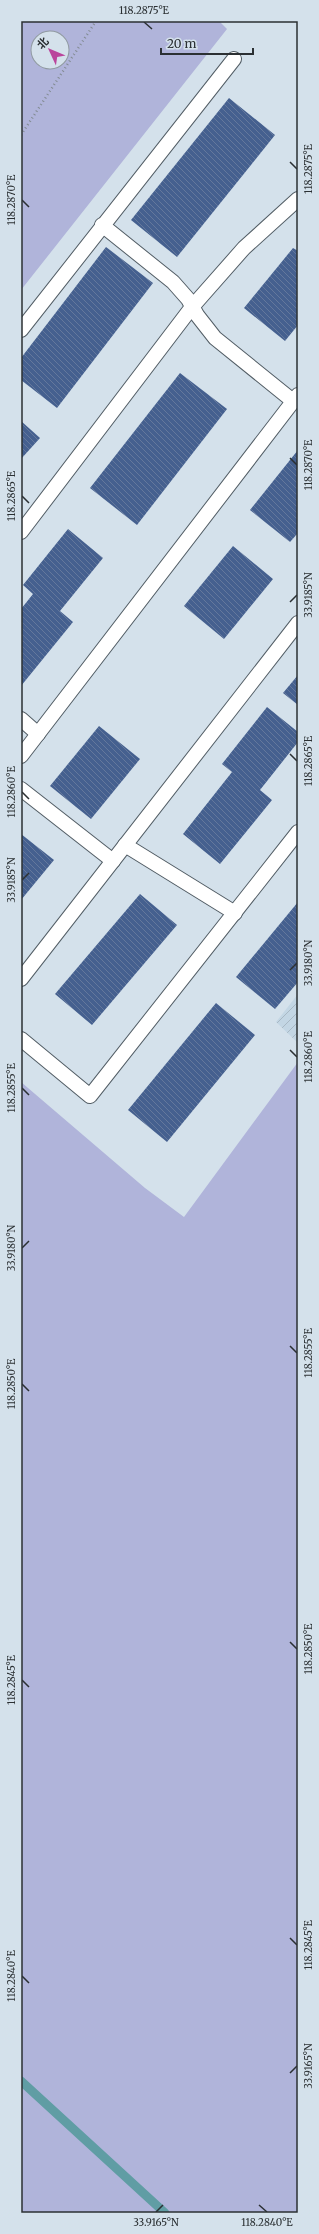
<svg xmlns="http://www.w3.org/2000/svg" width="319" height="2234" viewBox="0 0 319 2234" font-family="Merriweather,'Noto Sans SC',serif">
	<defs>
		<pattern id="industrial-furrows" width="10" height="10" patternUnits="userSpaceOnUse"><rect width="10" height="10" fill="#c3d6e4"/><path d="M-1 1l2-2M0 10L10 0M9 11l2-2" fill="none" stroke="#a8b8c4"/></pattern>
		<pattern id="building-back-hatch" width="6" height="6" patternUnits="userSpaceOnUse"><rect width="6" height="6" fill="#45608f"/><path d="M-1 5l2 2M0 0l6 6M5-1l2 2" fill="none" stroke="#64789c"/></pattern>
	</defs>
	<rect width="100%" height="100%" fill="#d4e1eb"/>
	<!-- industrial -->
	<polygon fill="url(#industrial-furrows)" points="298,994 298,1043 276,1022"/>
	<!-- garden -->
	<g fill="#b0b4da" fill-rule="evenodd">
		<path d="M21 21H219L227 29 21 290ZM38 38H62V62H38Z"/>
		<polygon points="298,1062 298,2213 21,2213 21,1082 145,1188 184,1217"/>
	</g>
	<g fill="none" stroke-linecap="round" stroke-linejoin="round">
		<!-- stream -->
		<polyline stroke="#609da4" stroke-width="9" points="21,2081 165,2213"/>
	</g>
	<!-- building -->
	<g fill="url(#building-back-hatch)">
		<polygon points="229,98 275,135 177,257 131,220"/>
		<polygon points="106,247 153,283 57,408 21,380 21,358"/>
		<polygon points="293,248 298,251 298,325 285,341 244,308"/>
		<polygon points="180,373 227,409 137,525 90,488"/>
		<polygon points="21,421 40,438 21,459"/>
		<polygon points="298,450 298,533 290,542 250,510"/>
		<polygon points="68,529 103,558 60,611 73,622 21,686 21,609 33,594 23,585"/>
		<polygon points="233,546 273,579 224,639 184,606"/>
		<polygon points="298,675 298,705 283,693"/>
		<polygon points="267,707 298,732 298,742 260,790 272,800 220,864 183,834 232,772 222,764"/>
		<polygon points="99,726 140,759 91,819 50,786"/>
		<polygon points="21,834 54,860 21,900"/>
		<polygon points="140,894 177,925 92,1025 55,994"/>
		<polygon points="298,902 298,982 275,1009 236,977"/>
		<polygon points="216,1003 255,1035 167,1142 128,1110"/>
	</g>
	<g fill="none" stroke-linecap="round" stroke-linejoin="round">
		<defs>
			<g id="service">
				<polyline points="102,225 173,282 188,299 197,315 215,338 293,401"/>
				<polyline points="21,330 234,59"/>
				<polyline points="21,532 192,307 244,248 298,199"/>
				<polyline points="21,719 38,734"/>
				<polyline points="21,756 298,395"/>
				<polyline points="21,789 113,861"/>
				<polyline points="125,845 235,913"/>
				<polyline points="21,979 298,623"/>
				<polyline points="21,1039 90,1096 298,832"/>
			</g>
		</defs>
		<!-- service casing -->
		<use href="#service" stroke="#525d65" stroke-width="16"/>
		<!-- path -->
		<polyline stroke="#828b92" stroke-width="2.5" stroke-dasharray="1 3" stroke-linecap="butt" points="21,135 96,21"/>
		<!-- service -->
		<use href="#service" stroke="#fff" stroke-width="14"/>
	</g>
	<!-- ticks -->
	<path fill="none" stroke="#2b3033" stroke-width="1.5" d="M144 22 152 29M290 162 297 169M22 200 29 207M290 458 297 465M22 496 29 503M290 602 297 595M290 754 297 761M22 792 29 799M22 880 29 873M290 970 297 963M290 1050 297 1057M22 1088 29 1095M22 1248 29 1241M290 1346 297 1353M22 1384 29 1391M290 1642 297 1649M22 1680 29 1687M290 1938 297 1945M22 1976 29 1983M290 2073 297 2066M259 2205 267 2212M156 2212 163 2205"/>
	<!-- border -->
	<rect width="319" height="2234" fill="none" stroke="#d4e1eb" stroke-width="44"/>
	<!-- north arrow -->
	<g transform="translate(50 50) rotate(314)"><circle r="19" fill="#d4e1eb" stroke="#909aa1"/>
	<path d="M0-3L7 15L0 10L-7 15Z" fill="#ba459c"/>
	<text y="-6" font-size="11" font-weight="bold" text-anchor="middle" fill="#2b3033">北</text>
	</g>
	<!-- scale -->
	<path d="M161 48v6h92v-6" fill="none" stroke="#2b3033" stroke-width="2"/>
	<text x="167" y="48" font-size="12" fill="#2b3033" stroke="#d4e1eb" stroke-width="3" paint-order="stroke">20 m</text>
	<rect x="22" y="22" width="275" height="2190" fill="none" stroke="#2b3033" stroke-width="1.5"/>
	<g font-size="10" text-anchor="middle" fill="#2b3033">
		<text x="144" y="14">118.2875°E</text>
		<text transform="translate(308 169) rotate(-90)" y="4">118.2875°E</text>
		<text transform="translate(11 200) rotate(-90)" y="4">118.2870°E</text>
		<text transform="translate(308 465) rotate(-90)" y="4">118.2870°E</text>
		<text transform="translate(11 496) rotate(-90)" y="4">118.2865°E</text>
		<text transform="translate(308 595) rotate(-90)" y="4">33.9185°N</text>
		<text transform="translate(308 761) rotate(-90)" y="4">118.2865°E</text>
		<text transform="translate(11 792) rotate(-90)" y="4">118.2860°E</text>
		<text transform="translate(11 880) rotate(-90)" y="4">33.9185°N</text>
		<text transform="translate(308 963) rotate(-90)" y="4">33.9180°N</text>
		<text transform="translate(308 1057) rotate(-90)" y="4">118.2860°E</text>
		<text transform="translate(11 1088) rotate(-90)" y="4">118.2855°E</text>
		<text transform="translate(11 1248) rotate(-90)" y="4">33.9180°N</text>
		<text transform="translate(308 1353) rotate(-90)" y="4">118.2855°E</text>
		<text transform="translate(11 1384) rotate(-90)" y="4">118.2850°E</text>
		<text transform="translate(308 1649) rotate(-90)" y="4">118.2850°E</text>
		<text transform="translate(11 1680) rotate(-90)" y="4">118.2845°E</text>
		<text transform="translate(308 1945) rotate(-90)" y="4">118.2845°E</text>
		<text transform="translate(11 1976) rotate(-90)" y="4">118.2840°E</text>
		<text transform="translate(308 2066) rotate(-90)" y="4">33.9165°N</text>
		<text x="156" y="2226">33.9165°N</text>
		<text x="267" y="2226">118.2840°E</text>
	</g>
</svg>
